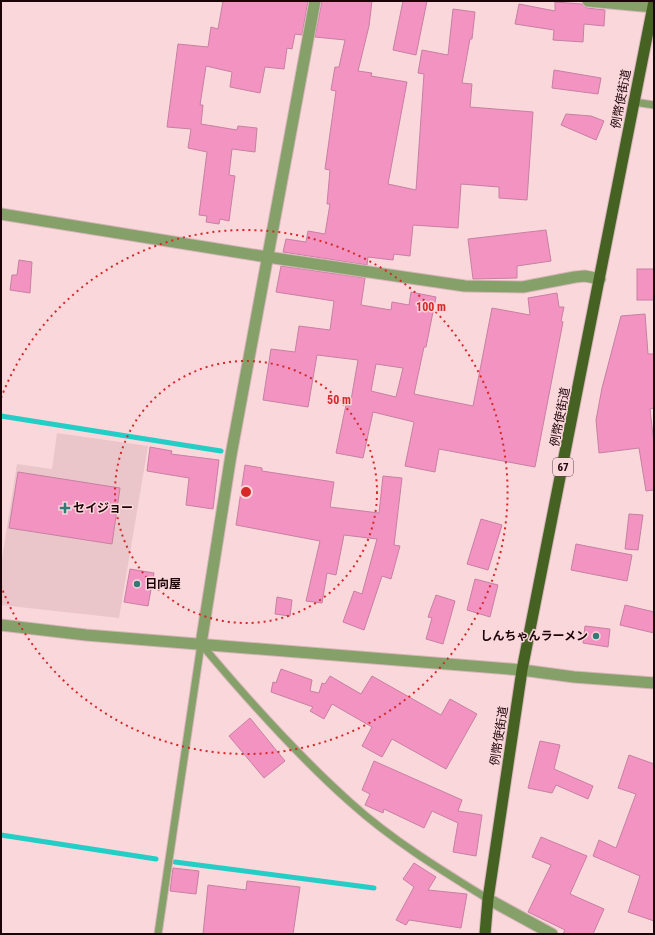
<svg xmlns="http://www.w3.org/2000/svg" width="655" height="935" viewBox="0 0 655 935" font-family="'Roboto Condensed','Noto Sans JP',sans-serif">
	<rect width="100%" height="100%" fill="#f9d7db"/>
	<!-- built -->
	<polygon fill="#eac6ca" points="57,433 148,446 119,618 1,605 1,565 17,464 52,469"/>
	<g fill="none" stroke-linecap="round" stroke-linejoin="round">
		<!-- stream -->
		<g stroke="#24cdc5" stroke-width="5">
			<polyline points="1,416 221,451"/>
			<polyline points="1,835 156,859"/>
			<polyline points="175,862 374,888"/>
		</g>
	</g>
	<!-- building -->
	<g fill="#f393c2" stroke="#c780a2" fill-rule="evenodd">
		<polygon points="223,1 308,1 302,35 295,34 292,49 287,48 284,69 265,67 260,93 230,87 232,72 206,66 200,105 203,105 201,124 237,130 238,126 257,128 255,152 232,149 229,175 235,176 229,221 220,219 219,224 206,222 207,216 199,215 207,152 188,148 191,129 167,127 178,44 208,47 211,27 218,29"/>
		<polygon points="322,1 372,1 369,26 358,71 372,73 371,76 407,82 388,184 416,190 424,74 418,73 422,50 448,55 453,9 475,12 472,39 470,39 462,83 472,84 470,107 533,112 527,200 499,198 499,187 461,184 458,228 413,225 410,256 394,254 393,260 368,257 367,265 283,252 286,239 306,242 308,231 325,234 330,204 327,204 330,170 325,169 336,91 331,90 335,67 339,67 345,40 315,37"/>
		<polygon points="403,1 427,1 416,55 393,50"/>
		<polygon points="555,2 582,4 587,8 605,10 604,26 584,24 583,42 553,40 554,30 515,24 519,4 555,11"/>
		<polygon points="554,70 601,78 598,94 552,88"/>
		<polygon points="566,114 591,116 604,121 596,140 561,125"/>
		<polygon points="546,230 551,261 517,266 517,278 473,279 468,239"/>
		<polygon points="19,260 32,262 30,293 10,290 12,275 17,275"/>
		<path d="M281 266 365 278 361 305 391 310 392 302 409 305 411 292 436 297 426 347H424L414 394 473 406 492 308 530 315 528 298 557 293 559 307H564L561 321 563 322 535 467 439 449 435 472 405 466 414 422 373 412 363 458 336 453 346 405 350 406 358 360 317 355 308 407 263 400 271 349 295 352 299 326 330 330 334 301 276 292ZM376 364 403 368 396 397 371 391Z"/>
		<rect x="637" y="269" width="17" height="31"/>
		<polygon points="645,314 648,354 654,354 654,408 650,409 654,444 654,490 646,491 639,448 599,453 596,420 602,388 621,316"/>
		<polygon points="150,447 172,451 171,454 219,460 213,509 186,505 189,478 147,471"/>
		<polygon points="245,465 262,468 262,471 334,482 330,507 379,513 383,476 402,478 394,545 400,546 391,579 382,576 364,630 343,622 354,591 362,594 377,539 344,535 336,575 327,573 322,603 306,601 320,541 236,525"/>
		<polygon points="18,472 120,488 112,544 9,528"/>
		<polygon points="629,514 643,515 638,550 625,549"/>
		<polygon points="481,519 502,525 488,570 467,564"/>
		<polygon points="576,544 632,555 627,581 571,570"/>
		<polygon points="130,569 154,573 148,606 124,602"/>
		<polygon points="475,579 498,585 490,617 467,610"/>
		<polygon points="436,595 455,601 443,644 426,639 432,618 428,617"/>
		<polygon points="277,597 292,600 290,616 275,614"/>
		<polygon points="625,605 654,612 654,633 620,625"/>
		<polygon points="585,626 610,629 608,647 583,643"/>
		<polygon points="281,669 312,680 310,691 319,693 322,683 325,684 330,676 361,694 372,676 441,715 450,699 477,714 446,769 392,739 382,757 362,746 372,727 332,704 324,719 310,711 313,707 271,692 273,682 276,683"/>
		<polygon points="250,718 285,761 264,778 229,736"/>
		<polygon points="540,741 560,745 554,769 593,786 588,799 556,785 552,793 528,788"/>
		<polygon points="629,755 654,764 654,921 628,912 640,876 593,856 599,840 616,848 636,794 618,788"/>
		<polygon points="374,761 462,800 458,811 482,815 476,856 453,852 458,823 432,811 424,828 384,809 383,813 365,805 370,794 362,790"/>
		<polygon points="541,837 587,856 570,894 604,909 593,934 563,934 565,930 528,912 551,865 532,857"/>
		<polygon points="414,863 436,877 428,890 467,894 461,928 409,920 406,925 396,920 414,887 403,879"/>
		<polygon points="173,868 199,871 196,894 170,891"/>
		<polygon points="247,881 300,887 293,934 203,934 208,885 246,890"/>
	</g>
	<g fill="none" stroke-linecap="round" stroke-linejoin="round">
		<defs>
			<g id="service">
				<polyline points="634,102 654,105"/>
				<path d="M201 644C248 700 297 755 351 803 392 840 441 870 488 899"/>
				<polyline points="158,934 201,644"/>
			</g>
			<g id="minor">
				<polyline points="588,1 653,7"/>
				<polyline points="1,214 267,257 465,286 523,287 575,277 585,276 600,279"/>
				<polyline points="201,644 231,455 315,1"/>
				<polyline points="488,899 552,934"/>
			</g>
			<polyline id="tertiary" points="1,625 86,635 522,670 574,677 654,683"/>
			<polyline id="primary" points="485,934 488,899 522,670 654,1"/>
		</defs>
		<!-- service casing -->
		<use href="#service" stroke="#d6b5b9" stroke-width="9"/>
		<!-- minor casing -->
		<use href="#minor" stroke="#d6b5b9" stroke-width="13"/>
		<!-- tertiary casing -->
		<use href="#tertiary" stroke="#d6b5b9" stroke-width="13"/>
		<!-- primary casing -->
		<use href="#primary" stroke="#d6b5b9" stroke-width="13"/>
		<!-- service -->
		<use href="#service" stroke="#85a068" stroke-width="7"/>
		<!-- minor -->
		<use href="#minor" stroke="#85a068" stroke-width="11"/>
		<!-- tertiary -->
		<use href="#tertiary" stroke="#85a068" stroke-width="11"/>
		<!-- primary -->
		<use href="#primary" stroke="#466223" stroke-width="11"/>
	</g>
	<!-- distance rings -->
	<g fill="none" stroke="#d62828" stroke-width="2" stroke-dasharray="2 4">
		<circle cx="246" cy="492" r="131"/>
		<path d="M1 398A262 262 0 1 1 1 586"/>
	</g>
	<!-- markers -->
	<g fill="#327a75" stroke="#f9d7db" stroke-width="1.5">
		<path d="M63 502h4v4h4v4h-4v4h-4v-4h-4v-4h4z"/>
		<circle cx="137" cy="584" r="4"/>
		<circle cx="596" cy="636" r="4"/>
	</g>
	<g text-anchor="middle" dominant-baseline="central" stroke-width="3" stroke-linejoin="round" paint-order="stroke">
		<!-- shield labels -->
		<rect fill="#f9d7db" stroke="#5e4347" stroke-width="1" x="553" y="458" width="20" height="18" rx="3"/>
		<g font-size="11" font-weight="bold" fill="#1c0308">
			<text x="563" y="467">67</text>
		</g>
		<!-- street labels -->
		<g font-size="12" fill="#1c0308" stroke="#f9d7db">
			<text transform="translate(621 99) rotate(-79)">例幣使街道</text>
			<text transform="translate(560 417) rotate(-79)">例幣使街道</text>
			<text transform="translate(499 736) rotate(-81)">例幣使街道</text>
		</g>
		<!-- poi labels -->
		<g font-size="12" font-weight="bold" fill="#1c0308" stroke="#f9d7db" text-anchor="start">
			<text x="73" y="508">セイジョー</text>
			<text x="145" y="584">日向屋</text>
			<text x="588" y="636" text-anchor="end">しんちゃんラーメン</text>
		</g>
	</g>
	<circle cx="246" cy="492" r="6" fill="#d62828" stroke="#f9d7db" stroke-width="2"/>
	<g font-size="12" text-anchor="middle" font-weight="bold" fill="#d62828" stroke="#f9d7db" stroke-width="3" stroke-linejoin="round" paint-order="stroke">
		<text x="431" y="311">100 m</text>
		<text x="339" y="404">50 m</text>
	</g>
	<!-- border -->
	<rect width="655" height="935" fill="none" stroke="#1c0308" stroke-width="4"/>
</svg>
